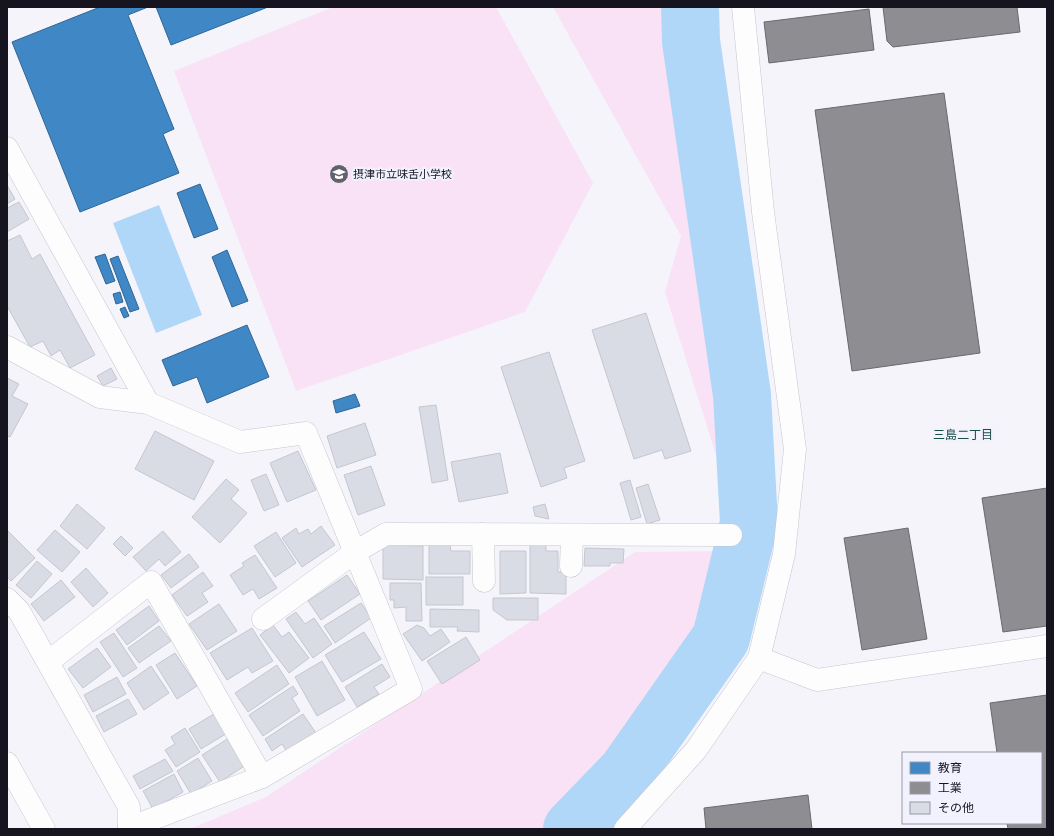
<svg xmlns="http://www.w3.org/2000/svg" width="1054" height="836" viewBox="0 0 1054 836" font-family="'Source Sans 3','Noto Sans JP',sans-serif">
	<rect width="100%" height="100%" fill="#f5f4fb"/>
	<!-- green -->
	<g fill="#f9e2f6">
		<polygon points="333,7 496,7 593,183 525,312 296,391 174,71"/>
		<polygon points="553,7 682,7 683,42 733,397 734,513 665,292 681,236"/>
		<polygon points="727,551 703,638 619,767 560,829 190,829 266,797 635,552"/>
	</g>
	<!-- water -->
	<polygon fill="#b0d7f8" points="159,205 202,315 156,333 113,223"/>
	<!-- schools -->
	<g fill="#3f88c5" stroke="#326593">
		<polygon points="100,7 148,7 128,15 174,129 163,134 179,173 80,212 12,42"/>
		<polygon points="156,7 268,7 171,45"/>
		<polygon points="200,184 218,229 194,238 177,193"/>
		<polygon points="227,250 248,301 232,307 212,257"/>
		<polygon points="105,254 115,281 106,284 95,257"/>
		<polygon points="118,256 139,309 130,312 110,259"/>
		<polygon points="120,292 123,302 116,304 113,294"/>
		<polygon points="125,307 129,316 124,318 120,309"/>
		<polygon points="247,325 269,377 207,403 197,377 173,386 162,360"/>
		<polygon points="355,394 360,406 336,413 333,401"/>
	</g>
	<!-- industry -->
	<g fill="#8d8d92" stroke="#696970">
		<polygon points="883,7 1017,7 1020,32 893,47 887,41"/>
		<polygon points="869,9 874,50 769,63 764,22"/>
		<polygon points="944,93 980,353 852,371 815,110"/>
		<polygon points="1047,488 1047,626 1003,632 982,498"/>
		<polygon points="908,528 927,639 862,650 844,538"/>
		<polygon points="1047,695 1047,829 1008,829 1007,823 1041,823 1041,753 997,753 990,703"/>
		<polygon points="808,795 812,829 706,829 704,808"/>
	</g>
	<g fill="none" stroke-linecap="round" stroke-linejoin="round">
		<!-- river -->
		<polyline stroke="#b0d7f8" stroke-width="58" points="572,829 627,772 721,638 749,523 742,395 691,41 690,7"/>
	</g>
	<!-- building -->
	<g fill="#d9dce5" stroke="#c5c7d0">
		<polygon points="7,185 15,199 7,204"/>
		<polygon points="19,202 29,219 7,232 7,208"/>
		<polygon points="20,235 32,259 40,254 95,355 70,368 60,350 51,356 43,341 30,347 7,306 7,241"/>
		<polygon points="646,313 691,451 665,459 662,450 634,459 592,330"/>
		<polygon points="549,352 585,461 564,468 567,478 541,487 501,367"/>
		<polygon points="111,368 117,379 103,386 97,376"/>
		<polygon points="7,378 19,384 12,396 28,404 10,437 7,436"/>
		<polygon points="436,405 448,480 432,483 419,407"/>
		<polygon points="365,423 376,455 337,468 327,436"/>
		<polygon points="155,431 214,461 194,500 135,469"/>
		<polygon points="298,451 316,490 287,502 270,463"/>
		<polygon points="500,453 508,493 459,502 451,462"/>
		<polygon points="371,466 385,505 358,515 344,475"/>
		<polygon points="266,474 279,505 264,511 251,480"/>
		<polygon points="226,479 239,490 231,499 247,513 220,543 192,517"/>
		<polygon points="630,480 641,517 631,520 620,483"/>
		<polygon points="648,484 660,520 647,524 636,488"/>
		<polygon points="77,504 105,528 87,549 60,526"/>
		<polygon points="545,504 549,519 535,516 533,507"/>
		<polygon points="321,526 335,545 302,567 282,538 296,528 299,534 308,529 311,534"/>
		<polygon points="7,530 35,558 11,581 7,577"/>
		<polygon points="55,530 80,552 62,572 37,550"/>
		<polygon points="163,531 181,552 165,566 159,559 146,571 133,557"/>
		<polygon points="276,532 296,563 275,577 254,546"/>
		<polygon points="121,536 133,548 125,556 113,544"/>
		<polygon points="383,545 423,546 423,580 383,579"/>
		<polygon points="429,545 450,545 451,551 470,551 470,574 429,574"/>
		<polygon points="530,545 546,545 546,551 558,551 558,572 566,572 566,594 530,593"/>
		<polygon points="585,548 624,549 623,563 610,563 610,566 584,566"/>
		<polygon points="500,551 526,551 526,593 500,594"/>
		<polygon points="189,554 199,567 171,588 161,575"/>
		<polygon points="255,555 277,588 259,599 253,589 243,595 230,575 244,566 242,563"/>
		<polygon points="37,561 52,574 31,598 16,585"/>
		<polygon points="86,568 108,593 93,607 71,582"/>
		<polygon points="203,572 213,586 202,593 208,602 187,616 172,595"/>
		<polygon points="347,575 360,594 321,620 308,601"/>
		<rect x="426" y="577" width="37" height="28"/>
		<polygon points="61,580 75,597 44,621 31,604"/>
		<polygon points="390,583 421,583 422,621 406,621 406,607 394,608 394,600 390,600"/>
		<polygon points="493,598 538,598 538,620 507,620 493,610"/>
		<polygon points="361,603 371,618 335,643 324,626"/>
		<polygon points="219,604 237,631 207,650 189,624"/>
		<polygon points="149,606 159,621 127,645 116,630"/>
		<polygon points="430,609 479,610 479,632 457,631 458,627 430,627"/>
		<polygon points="296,612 305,624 314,618 332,644 313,658 286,619"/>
		<polygon points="273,625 282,637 289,632 309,658 289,673 260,635"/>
		<polygon points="417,625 424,628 430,636 441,629 450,642 422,661 403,634"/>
		<polygon points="159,626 171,641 139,663 128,648"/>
		<polygon points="252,628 273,661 252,673 248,667 227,680 210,653"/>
		<polygon points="364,632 381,659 342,682 325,655"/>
		<polygon points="114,633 137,668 123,677 100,642"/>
		<polygon points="466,637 480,660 442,684 427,661"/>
		<polygon points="97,648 111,667 83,688 68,669"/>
		<polygon points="175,653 197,686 177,699 156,665"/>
		<polygon points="322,661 345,700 317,716 295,677"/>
		<polygon points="382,664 390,677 374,687 379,694 357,707 345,687"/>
		<polygon points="277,665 289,684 248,712 235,693"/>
		<polygon points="151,666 169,693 144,710 127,683"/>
		<polygon points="117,677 126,694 93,712 84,695"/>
		<polygon points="293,686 298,694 292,698 300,711 263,736 249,715"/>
		<polygon points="128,699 137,714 104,732 96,716"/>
		<polygon points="217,712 229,732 201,749 189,729"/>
		<polygon points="303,714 316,733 287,752 282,744 272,751 265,739"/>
		<polygon points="185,728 200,752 176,767 165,750 175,744 171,737"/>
		<polygon points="229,738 246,765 220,782 202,755"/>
		<polygon points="198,758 212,781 191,794 177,771"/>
		<polygon points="165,759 173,771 140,789 133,776"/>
		<polygon points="174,774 183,792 153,809 143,791"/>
	</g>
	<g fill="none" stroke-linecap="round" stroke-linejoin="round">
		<defs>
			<g id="minor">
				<polyline points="7,148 148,403"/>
				<polyline points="7,347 100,397 148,403 240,442 306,433 411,689 262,777 129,828"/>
				<polyline points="483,534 484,581"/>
				<polyline points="571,566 572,535"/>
				<polyline points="7,599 19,611 129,807 129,829"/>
				<polyline points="263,619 355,552 386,534 731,535"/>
				<polyline points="759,658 817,680 1047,646"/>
				<polyline points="48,662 151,582 262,777"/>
				<polyline points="7,763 44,829"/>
				<polyline points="625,829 696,750 759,658 784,554 795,449 763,212 743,7"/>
			</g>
		</defs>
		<!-- minor casing -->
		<use href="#minor" stroke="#c6c5ce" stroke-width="23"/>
		<!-- minor -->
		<use href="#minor" stroke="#fefdfe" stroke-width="22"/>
	</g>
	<!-- icons -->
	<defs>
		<symbol id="school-disc" viewBox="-11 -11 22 22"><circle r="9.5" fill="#63626c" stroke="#f2f1fe"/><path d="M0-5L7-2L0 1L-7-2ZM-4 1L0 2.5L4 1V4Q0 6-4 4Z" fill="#fff"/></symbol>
	</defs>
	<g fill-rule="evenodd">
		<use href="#school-disc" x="328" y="163" width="22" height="22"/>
	</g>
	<g text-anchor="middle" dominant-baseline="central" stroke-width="4" stroke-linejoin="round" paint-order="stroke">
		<!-- poi labels -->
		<g font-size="11" fill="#15141f" stroke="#f2f1fe" text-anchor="start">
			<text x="353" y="174">摂津市立味舌小学校</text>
		</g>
		<!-- neighbourhood labels -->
		<g font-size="12" fill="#194e42" stroke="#f2f1fe">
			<text x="963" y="435">三島二丁目</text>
		</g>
	</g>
	<!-- border -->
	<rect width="1054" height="836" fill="none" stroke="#15141f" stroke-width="16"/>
	<!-- legend -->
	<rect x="902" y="752" width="140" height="72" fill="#f2f1fe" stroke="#9a99a5"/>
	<rect x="910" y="762" width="20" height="12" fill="#3f88c5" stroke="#9a99a5"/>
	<text x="938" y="772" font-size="12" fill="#15141f">教育</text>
	<rect x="910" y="782" width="20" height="12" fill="#8d8d92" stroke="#9a99a5"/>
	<text x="938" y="792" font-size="12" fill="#15141f">工業</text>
	<rect x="910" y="802" width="20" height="12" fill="#d9dce5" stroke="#9a99a5"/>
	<text x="938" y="812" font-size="12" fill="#15141f">その他</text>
</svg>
